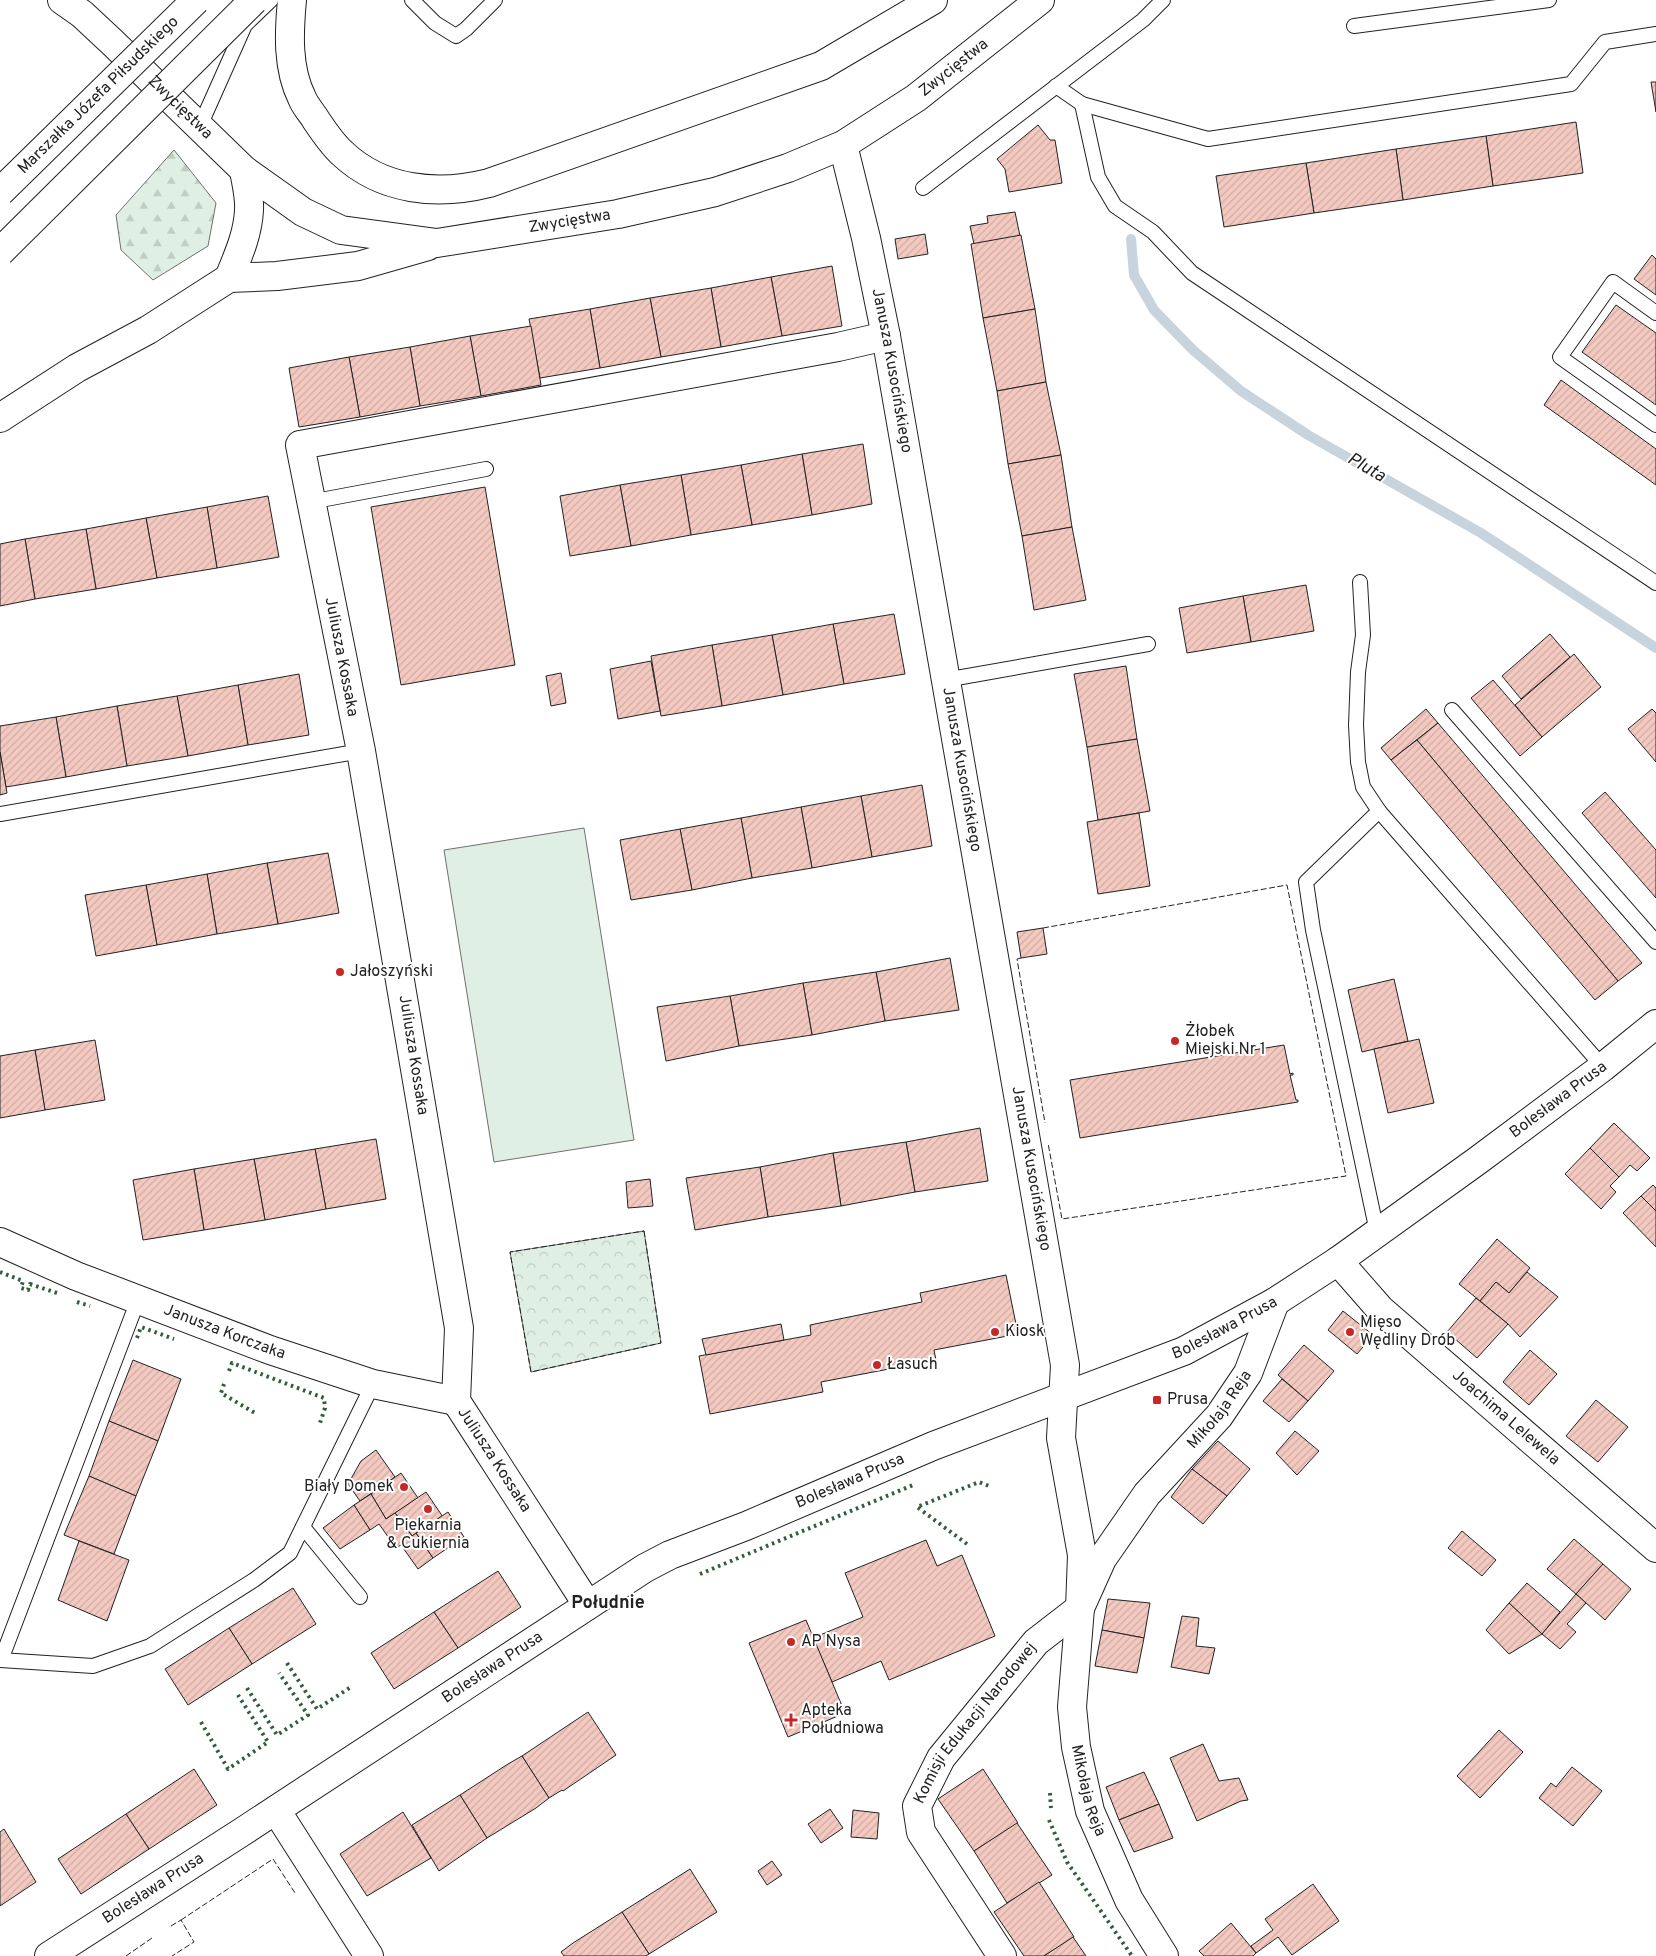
<svg xmlns="http://www.w3.org/2000/svg" width="1656" height="1956" viewBox="0 0 1656 1956" font-family="Overpass,sans-serif">
	<defs>
		<pattern id="forest-firs" width="22" height="20" patternUnits="userSpaceOnUse" patternTransform="scale(1.25)"><rect width="22" height="20" fill="#e0efe3"/><path d="M5 1l3.5 6h-7zM16 11l3.5 6h-7z" fill="#c0cdc2"/></pattern>
		<pattern id="park-crowns" width="20" height="18" patternUnits="userSpaceOnUse" patternTransform="scale(1.25)"><rect width="20" height="18" fill="#e0efe3"/><path d="M2 6a3 3 0 1 1 6 0M12 15a3 3 0 1 1 6 0" fill="none" stroke="#c0cdc2"/></pattern>
		<pattern id="building-hatch" width="6" height="6" patternUnits="userSpaceOnUse" patternTransform="scale(1.25)"><rect width="6" height="6" fill="#f3c9c0"/><path d="M-1 1l2-2M0 6l6-6M5 7l2-2" fill="none" stroke="#d0aca5"/></pattern>
	</defs>
	<rect width="100%" height="100%" fill="#fff"/>
	<!-- grass -->
	<polygon fill="#e0efe3" stroke="#6f6f6f" points="584,828 634,1140 494,1162 444,850"/>
	<!-- forest -->
	<polygon fill="url(#forest-firs)" stroke="#6f6f6f" points="174,150 216,203 208,246 153,280 121,250 116,215"/>
	<!-- park -->
	<polygon fill="url(#park-crowns)" stroke="#6f6f6f" points="644,1231 661,1343 531,1372 510,1252"/>
	<g fill="none" stroke-linecap="round" stroke-linejoin="round">
		<!-- stream -->
		<polyline stroke="#c7d3dd" stroke-width="10" points="1131,239 1134,275 1154,310 1193,350 1241,391 1308,435 1481,533 1656,648"/>
	</g>
	<!-- building -->
	<g fill="url(#building-hatch)" stroke="#222">
		<polygon points="1651,82 1656,82 1656,112"/>
		<polygon points="1576,122 1583,173 1493,186 1486,136"/>
		<polygon points="1038,125 1050,140 1055,140 1062,183 1009,192 1005,169 997,159"/>
		<polygon points="1486,136 1493,186 1403,200 1396,149"/>
		<polygon points="1396,149 1403,200 1314,213 1306,163"/>
		<polygon points="1306,163 1314,213 1224,227 1216,176"/>
		<polygon points="1015,212 1020,236 974,244 970,226 988,223 987,216"/>
		<polygon points="925,234 928,254 898,259 895,239"/>
		<polygon points="1021,235 1035,309 983,318 971,244"/>
		<polygon points="1652,255 1656,259 1656,295 1634,279"/>
		<polygon points="832,266 842,326 782,336 771,277"/>
		<polygon points="771,277 782,336 721,347 711,288"/>
		<polygon points="711,288 721,347 661,357 650,298"/>
		<polygon points="650,298 661,357 600,368 590,309"/>
		<polygon points="1616,305 1656,333 1656,405 1582,352"/>
		<polygon points="590,309 600,368 540,378 529,319"/>
		<polygon points="1035,309 1046,382 997,391 983,318"/>
		<polygon points="531,326 541,385 481,396 470,336"/>
		<polygon points="470,336 481,396 420,406 410,347"/>
		<polygon points="410,347 420,406 360,417 349,357"/>
		<polygon points="349,357 360,417 299,427 289,368"/>
		<polygon points="1561,380 1656,449 1656,485 1544,405"/>
		<polygon points="1046,382 1061,455 1008,464 997,391"/>
		<polygon points="863,444 872,504 812,515 802,454"/>
		<polygon points="802,454 812,515 752,525 741,465"/>
		<polygon points="1061,455 1072,527 1022,536 1008,464"/>
		<polygon points="741,465 752,525 691,535 681,475"/>
		<polygon points="681,475 691,535 631,546 620,485"/>
		<polygon points="620,485 631,546 570,556 560,496"/>
		<polygon points="485,487 515,665 401,685 371,507"/>
		<polygon points="268,496 279,557 217,568 207,507"/>
		<polygon points="207,507 217,568 157,578 146,518"/>
		<polygon points="146,518 157,578 96,589 86,529"/>
		<polygon points="1072,527 1086,600 1034,610 1022,536"/>
		<polygon points="86,529 96,589 35,599 25,539"/>
		<polygon points="25,539 35,599 0,606 0,544"/>
		<polygon points="1306,585 1314,631 1251,642 1243,596"/>
		<polygon points="1243,596 1251,642 1187,653 1179,608"/>
		<polygon points="894,614 905,674 844,684 833,624"/>
		<polygon points="833,624 844,684 783,695 772,635"/>
		<polygon points="1550,634 1570,657 1521,699 1502,676"/>
		<polygon points="772,635 783,695 722,706 712,645"/>
		<polygon points="712,645 722,706 661,716 651,656"/>
		<polygon points="1574,654 1601,687 1542,737 1515,705"/>
		<polygon points="651,661 660,711 618,719 610,669"/>
		<polygon points="1126,666 1137,739 1087,747 1074,674"/>
		<polygon points="561,673 566,703 551,706 546,676"/>
		<polygon points="299,674 309,735 248,745 238,685"/>
		<polygon points="1493,680 1542,737 1520,756 1471,698"/>
		<polygon points="238,685 248,745 188,756 177,696"/>
		<polygon points="177,696 188,756 127,766 117,706"/>
		<polygon points="117,706 127,766 66,777 56,717"/>
		<polygon points="1426,709 1438,723 1391,760 1381,748"/>
		<polygon points="1652,709 1656,713 1656,762 1628,729"/>
		<polygon points="56,717 66,777 6,787 0,752 0,726"/>
		<polygon points="1438,723 1642,963 1618,981 1417,740"/>
		<polygon points="1137,739 1150,811 1098,820 1087,747"/>
		<polygon points="1417,740 1618,981 1595,1000 1391,760"/>
		<polygon points="0,752 7,793 0,795"/>
		<polygon points="922,785 932,846 872,857 861,796"/>
		<polygon points="1605,792 1656,850 1656,898 1582,813"/>
		<polygon points="861,796 872,857 812,868 801,807"/>
		<polygon points="801,807 812,868 752,878 741,818"/>
		<polygon points="1139,813 1150,886 1098,894 1087,822"/>
		<polygon points="741,818 752,878 692,890 680,829"/>
		<polygon points="680,829 692,890 631,900 620,840"/>
		<polygon points="328,853 339,913 278,924 267,863"/>
		<polygon points="267,863 278,924 217,934 207,874"/>
		<polygon points="207,874 217,934 157,945 146,885"/>
		<polygon points="146,885 157,945 96,956 85,895"/>
		<polygon points="1043,928 1047,954 1021,958 1017,932"/>
		<polygon points="950,958 959,1010 885,1021 876,972"/>
		<polygon points="876,972 885,1021 812,1035 803,983"/>
		<polygon points="1394,979 1408,1041 1362,1052 1348,990"/>
		<polygon points="803,983 812,1035 739,1046 730,996"/>
		<polygon points="730,996 739,1046 666,1061 657,1007"/>
		<polygon points="1419,1039 1434,1103 1388,1113 1374,1049"/>
		<polygon points="95,1040 105,1100 45,1110 35,1050"/>
		<polygon points="1284,1045 1290,1074 1293,1073 1293,1075 1290,1075 1296,1100 1298,1100 1298,1102 1080,1138 1070,1080"/>
		<polygon points="35,1050 45,1110 0,1118 0,1056"/>
		<polygon points="1614,1123 1650,1158 1637,1171 1630,1165 1619,1177 1590,1148"/>
		<polygon points="980,1128 988,1181 915,1192 906,1142"/>
		<polygon points="376,1139 386,1199 326,1209 315,1149"/>
		<polygon points="906,1142 915,1192 841,1206 833,1153"/>
		<polygon points="1590,1148 1619,1177 1610,1186 1616,1192 1601,1209 1565,1174"/>
		<polygon points="315,1149 326,1209 265,1220 254,1159"/>
		<polygon points="833,1153 841,1206 768,1217 760,1167"/>
		<polygon points="254,1159 265,1220 204,1230 194,1169"/>
		<polygon points="760,1167 768,1217 695,1230 686,1178"/>
		<polygon points="194,1169 204,1230 143,1240 133,1180"/>
		<polygon points="650,1179 653,1206 628,1208 626,1182"/>
		<polygon points="1653,1185 1656,1188 1656,1211 1641,1196"/>
		<polygon points="1641,1196 1656,1211 1656,1247 1623,1213"/>
		<polygon points="1497,1239 1530,1268 1509,1293 1496,1282 1480,1301 1459,1284"/>
		<polygon points="1527,1272 1558,1297 1520,1337 1508,1324 1480,1301 1496,1282 1509,1293"/>
		<polygon points="1006,1275 1018,1334 934,1350 936,1360 821,1382 823,1392 710,1414 699,1356 811,1335 810,1325 922,1302 920,1293"/>
		<polygon points="1476,1298 1508,1324 1477,1358 1447,1332"/>
		<polygon points="1343,1311 1373,1335 1357,1354 1328,1330"/>
		<polygon points="781,1324 784,1340 706,1355 702,1339"/>
		<polygon points="1304,1345 1334,1371 1308,1401 1278,1375"/>
		<polygon points="1530,1350 1557,1374 1529,1405 1503,1382"/>
		<polygon points="133,1360 181,1379 158,1441 109,1421"/>
		<polygon points="1282,1379 1308,1401 1289,1422 1263,1401"/>
		<polygon points="1596,1400 1628,1427 1598,1462 1566,1436"/>
		<polygon points="109,1421 158,1441 136,1496 89,1476"/>
		<polygon points="1295,1431 1319,1451 1297,1475 1276,1453"/>
		<polygon points="1218,1441 1250,1469 1227,1496 1192,1469"/>
		<polygon points="376,1450 395,1477 360,1501 348,1484 361,1461"/>
		<polygon points="1192,1469 1227,1496 1203,1524 1171,1497"/>
		<polygon points="401,1473 418,1498 386,1519 371,1494"/>
		<polygon points="89,1476 136,1496 114,1554 64,1535"/>
		<polygon points="426,1492 443,1517 412,1536 395,1513"/>
		<polygon points="371,1494 386,1519 395,1513 412,1536 416,1533 433,1558 418,1569 401,1545 396,1548 379,1524 370,1530 354,1505"/>
		<polygon points="354,1505 370,1530 340,1549 323,1528"/>
		<polygon points="448,1512 464,1537 433,1558 416,1533"/>
		<polygon points="1462,1531 1496,1560 1482,1576 1448,1548"/>
		<polygon points="1574,1539 1603,1564 1576,1594 1547,1569"/>
		<polygon points="926,1540 937,1566 962,1555 995,1636 889,1680 881,1661 832,1682 813,1638 863,1617 845,1573"/>
		<polygon points="79,1541 129,1560 107,1621 58,1600"/>
		<polygon points="1603,1564 1631,1589 1605,1620 1576,1594"/>
		<polygon points="498,1571 521,1607 458,1648 434,1612"/>
		<polygon points="1527,1583 1560,1612 1542,1634 1509,1603"/>
		<polygon points="293,1588 316,1624 252,1664 229,1628"/>
		<polygon points="1576,1594 1586,1603 1567,1624 1576,1632 1560,1649 1542,1634"/>
		<polygon points="1108,1599 1150,1603 1144,1638 1102,1630"/>
		<polygon points="1509,1603 1542,1634 1509,1654 1486,1630"/>
		<polygon points="434,1612 458,1648 394,1689 371,1653"/>
		<polygon points="1182,1616 1199,1618 1196,1646 1215,1648 1209,1674 1171,1667"/>
		<polygon points="806,1620 845,1713 788,1737 749,1643"/>
		<polygon points="229,1628 252,1664 188,1705 165,1669"/>
		<polygon points="1102,1630 1144,1638 1137,1673 1095,1666"/>
		<polygon points="588,1712 616,1755 563,1791 562,1790 549,1798 522,1756"/>
		<polygon points="1499,1730 1523,1752 1480,1798 1457,1776"/>
		<polygon points="1203,1744 1219,1781 1239,1778 1248,1800 1241,1801 1197,1821 1170,1758"/>
		<polygon points="522,1756 549,1798 536,1808 487,1838 460,1795 508,1764"/>
		<polygon points="1572,1767 1602,1791 1573,1826 1539,1798 1551,1783 1556,1787"/>
		<polygon points="194,1769 217,1805 149,1849 126,1814"/>
		<polygon points="983,1769 1018,1823 974,1851 938,1799"/>
		<polygon points="1144,1772 1159,1804 1119,1820 1106,1787"/>
		<polygon points="460,1795 487,1838 439,1871 412,1825"/>
		<polygon points="1159,1804 1173,1838 1134,1852 1119,1820"/>
		<polygon points="830,1809 843,1828 821,1843 808,1824"/>
		<polygon points="853,1810 879,1813 877,1839 851,1837"/>
		<polygon points="403,1812 431,1858 367,1896 340,1854"/>
		<polygon points="126,1814 149,1849 81,1894 58,1859"/>
		<polygon points="1017,1823 1052,1875 1007,1903 974,1851"/>
		<polygon points="4,1829 36,1882 0,1906 0,1832"/>
		<polygon points="772,1861 782,1875 767,1885 758,1871"/>
		<polygon points="690,1869 717,1912 649,1954 622,1912"/>
		<polygon points="1039,1882 1074,1937 1044,1956 1024,1956 994,1912"/>
		<polygon points="1313,1884 1339,1921 1292,1955 1278,1937 1256,1953 1251,1946 1273,1930 1265,1919"/>
		<polygon points="622,1912 649,1954 646,1956 564,1956 561,1952 573,1943"/>
		<polygon points="1231,1923 1256,1953 1253,1956 1204,1956 1199,1951"/>
		<polygon points="1073,1937 1086,1956 1044,1956"/>
	</g>
	<g fill="none" stroke-linecap="round" stroke-linejoin="round">
		<defs>
			<g id="service">
				<polyline points="412,0 435,23 456,36 466,29 495,0"/>
				<polyline points="1354,26 1549,0"/>
				<polyline points="1056,86 1082,104 1208,139 1571,84 1605,42 1656,34"/>
				<polyline points="1082,104 1098,177 1115,206 1153,232 1192,273 1656,583"/>
				<polyline points="200,126 245,25 271,0"/>
				<polyline points="923,188 1143,20 1163,0"/>
				<polyline points="1656,313 1613,282 1560,357 1656,425"/>
				<polyline points="310,502 486,469"/>
				<polyline points="1360,582 1363,635 1358,672 1356,725 1358,762 1363,787 1379,811 1603,1067"/>
				<polyline points="945,680 1148,644"/>
				<polyline points="1452,710 1656,942"/>
				<polyline points="0,814 361,751"/>
				<polyline points="1377,1232 1313,930 1306,882 1379,811"/>
				<polyline points="303,1527 360,1597"/>
				<polyline points="0,1660 93,1666 150,1646 254,1580 290,1553 373,1384"/>
				<polyline points="1,1660 138,1300"/>
			</g>
			<g id="minor">
				<path id="s1" d="M843 145 866 238 886 336 1065 1365 1061 1438 1082 1555 1080 1608 1072 1707 1076 1747 1090 1811 1129 1900 1164 1956"/>
				<path id="s2" d="M0 1242 76 1276 270 1350 373 1384 456 1401"/>
				<path id="s3" d="M1338 1261 1380 1309 1656 1548"/>
				<polyline points="587,1604 456,1401 459,1328 361,751 300,445 838,347 886,336"/>
				<polyline points="276,1810 369,1956"/>
				<path id="s4" d="M1002 1956 921 1832 917 1806 941 1758 1036 1642 1080 1608 1102 1559 1147 1494 1219 1416 1248 1373 1275 1302"/>
			</g>
			<g id="tertiary">
				<path id="s5" d="M49 1956 242 1832 645 1568 670 1555 746 1526 933 1446 1184 1351 1275 1302 1338 1261 1477 1161 1603 1067 1656 1024"/>
			</g>
			<g id="secondary">
				<path id="s6" d="M62 0 82 14 112 42 244 170 303 212 341 230 437 243 618 214 715 192 788 168 843 145 916 98 1040 0"/>
				<path d="M292 0C289 32 287 68 302 98 305 106 312 113 316 120 324 132 332 144 342 153 382 191 438 196 489 183L821 66 933 0"/>
				<path d="M229 278C238 256 248 234 249 210 250 197 246 183 244 170"/>
				<polyline points="0,418 77,368 148,330 229,278 277,276 358,266 428,246"/>
			</g>
		</defs>
		<!-- service casing -->
		<use href="#service" stroke="#222" stroke-width="16"/>
		<!-- minor casing -->
		<use href="#minor" stroke="#222" stroke-width="30"/>
		<!-- tertiary casing -->
		<use href="#tertiary" stroke="#222" stroke-width="30"/>
		<!-- secondary casing -->
		<use href="#secondary" stroke="#222" stroke-width="30"/>
		<!-- service -->
		<use href="#service" stroke="#fff" stroke-width="14"/>
		<!-- minor -->
		<use href="#minor" stroke="#fff" stroke-width="28"/>
		<!-- tertiary -->
		<use href="#tertiary" stroke="#fff" stroke-width="28"/>
		<!-- secondary -->
		<use href="#secondary" stroke="#fff" stroke-width="28"/>
		<defs>
			<g id="secondary-bridge">
				<path id="s7" d="M0 192 196 0"/>
				<polyline points="0,252 254,0"/>
			</g>
		</defs>
		<!-- secondary-bridge casing -->
		<use href="#secondary-bridge" stroke="#222" stroke-width="30" stroke-linecap="butt"/>
		<!-- secondary-bridge -->
		<use href="#secondary-bridge" stroke="#fff" stroke-width="28"/>
		<!-- hedge -->
		<g stroke="#2f5e38" stroke-width="4" stroke-dasharray="2.5 4" stroke-linecap="butt">
			<polyline points="0,1272 23,1281 21,1288 28,1290 30,1284 57,1293"/>
			<polyline points="77,1302 90,1306"/>
			<polyline points="137,1338 141,1327 174,1339"/>
			<polyline points="229,1371 232,1363 324,1398 325,1408 320,1423"/>
			<polyline points="224,1384 221,1393 255,1413"/>
			<polyline points="967,1544 917,1507 979,1482 989,1486"/>
			<polyline points="700,1574 913,1485"/>
			<polyline points="287,1663 317,1709 351,1687"/>
			<polyline points="247,1688 277,1735 308,1715 279,1673"/>
			<polyline points="201,1722 228,1769 268,1742 238,1695"/>
			<polyline points="1050,1793 1051,1808"/>
			<polyline points="1049,1820 1067,1862 1132,1956"/>
		</g>
		<!-- fence -->
		<g stroke="#222" stroke-width="1" stroke-dasharray="6 2.5" stroke-linecap="butt">
			<polyline points="1043,928 1287,885 1346,1176 1062,1219 1048,1143"/>
			<polyline points="1021,958 1017,959 1045,1123"/>
			<polygon points="644,1231 661,1343 531,1372 510,1252"/>
			<polyline points="181,1920 273,1859 295,1893"/>
			<polyline points="171,1926 181,1920 194,1942 172,1956"/>
			<polyline points="126,1956 152,1938"/>
		</g>
	</g>
	<!-- markers -->
	<g fill="#c62828" stroke="#fff" stroke-width="2">
		<circle cx="340" cy="972" r="5"/>
		<circle cx="1175" cy="1041" r="5"/>
		<circle cx="995" cy="1332" r="5"/>
		<circle cx="1350" cy="1332" r="5"/>
		<circle cx="877" cy="1365" r="5"/>
		<rect x="1152" y="1395" width="10" height="10" rx="2.5"/>
		<circle cx="404" cy="1487" r="5"/>
		<circle cx="428" cy="1509" r="5"/>
		<circle cx="791" cy="1642" r="5"/>
		<path d="M788.5 1712.5h5v5h5v5h-5v5h-5v-5h-5v-5h5z"/>
	</g>
	<g text-anchor="middle" dominant-baseline="central" stroke-width="4" stroke-linejoin="round" paint-order="stroke">
		<!-- street labels -->
		<g font-size="16" fill="#222" stroke="#fff">
			<text stroke="none"><textPath href="#s6" startOffset="1015">Zwycięstwa</textPath></text>
			<text stroke="none"><textPath href="#s7" startOffset="138">Marszałka Józefa Piłsudskiego</textPath></text>
			<text stroke="none"><textPath href="#s6" startOffset="160">Zwycięstwa</textPath></text>
			<text stroke="none"><textPath href="#s6" startOffset="595">Zwycięstwa</textPath></text>
			<text stroke="none"><textPath href="#s1" startOffset="231">Janusza Kusocińskiego</textPath></text>
			<text transform="translate(341 657) rotate(79)">Juliusza Kossaka</text>
			<text stroke="none"><textPath href="#s1" startOffset="636">Janusza Kusocińskiego</textPath></text>
			<text transform="translate(413 1055) rotate(81)">Juliusza Kossaka</text>
			<text stroke="none"><textPath href="#s5" startOffset="1744">Bolesława Prusa</textPath></text>
			<text stroke="none"><textPath href="#s1" startOffset="1041">Janusza Kusocińskiego</textPath></text>
			<text stroke="none"><textPath href="#s5" startOffset="1339">Bolesława Prusa</textPath></text>
			<text stroke="none"><textPath href="#s2" startOffset="242">Janusza Korczaka</textPath></text>
			<text stroke="none"><textPath href="#s4" startOffset="678">Mikołaja Reja</textPath></text>
			<text stroke="none"><textPath href="#s3" startOffset="230">Joachima Lelewela</textPath></text>
			<text transform="translate(494 1460) rotate(57)">Juliusza Kossaka</text>
			<text stroke="none"><textPath href="#s5" startOffset="934">Bolesława Prusa</textPath></text>
			<text stroke="none"><textPath href="#s5" startOffset="529">Bolesława Prusa</textPath></text>
			<text stroke="none"><textPath href="#s4" startOffset="276">Komisji Edukacji Narodowej</textPath></text>
			<text stroke="none"><textPath href="#s1" startOffset="1670">Mikołaja Reja</textPath></text>
			<text stroke="none"><textPath href="#s5" startOffset="124">Bolesława Prusa</textPath></text>
		</g>
		<!-- poi labels -->
		<g font-size="16" fill="#222" stroke="#fff" text-anchor="start">
			<text x="350" y="972">Jałoszyński</text>
			<text x="1185" y="1032">Żłobek<tspan x="1185" dy="18">Miejski Nr 1</tspan></text>
			<text x="1360" y="1323">Mięso<tspan x="1360" dy="18">Wędliny Drób</tspan></text>
			<text x="1005" y="1332">Kiosk</text>
			<text x="887" y="1365">Łasuch</text>
			<text x="1167" y="1400">Prusa</text>
			<text x="394" y="1487" text-anchor="end">Biały Domek</text>
			<text x="428" y="1526" text-anchor="middle">Piekarnia<tspan x="428" dy="18">&amp; Cukiernia</tspan></text>
			<text x="801" y="1642">AP Nysa</text>
			<text x="801" y="1711">Apteka<tspan x="801" dy="18">Południowa</tspan></text>
		</g>
		<!-- water labels -->
		<g font-size="18" font-style="italic" fill="#222" stroke="#fff">
			<text transform="translate(1366 468) rotate(30)">Pluta</text>
		</g>
		<!-- neighbourhood labels -->
		<g font-size="18" font-weight="bold" fill="#222" stroke="#fff">
			<text x="608" y="1603">Południe</text>
		</g>
	</g>
</svg>
